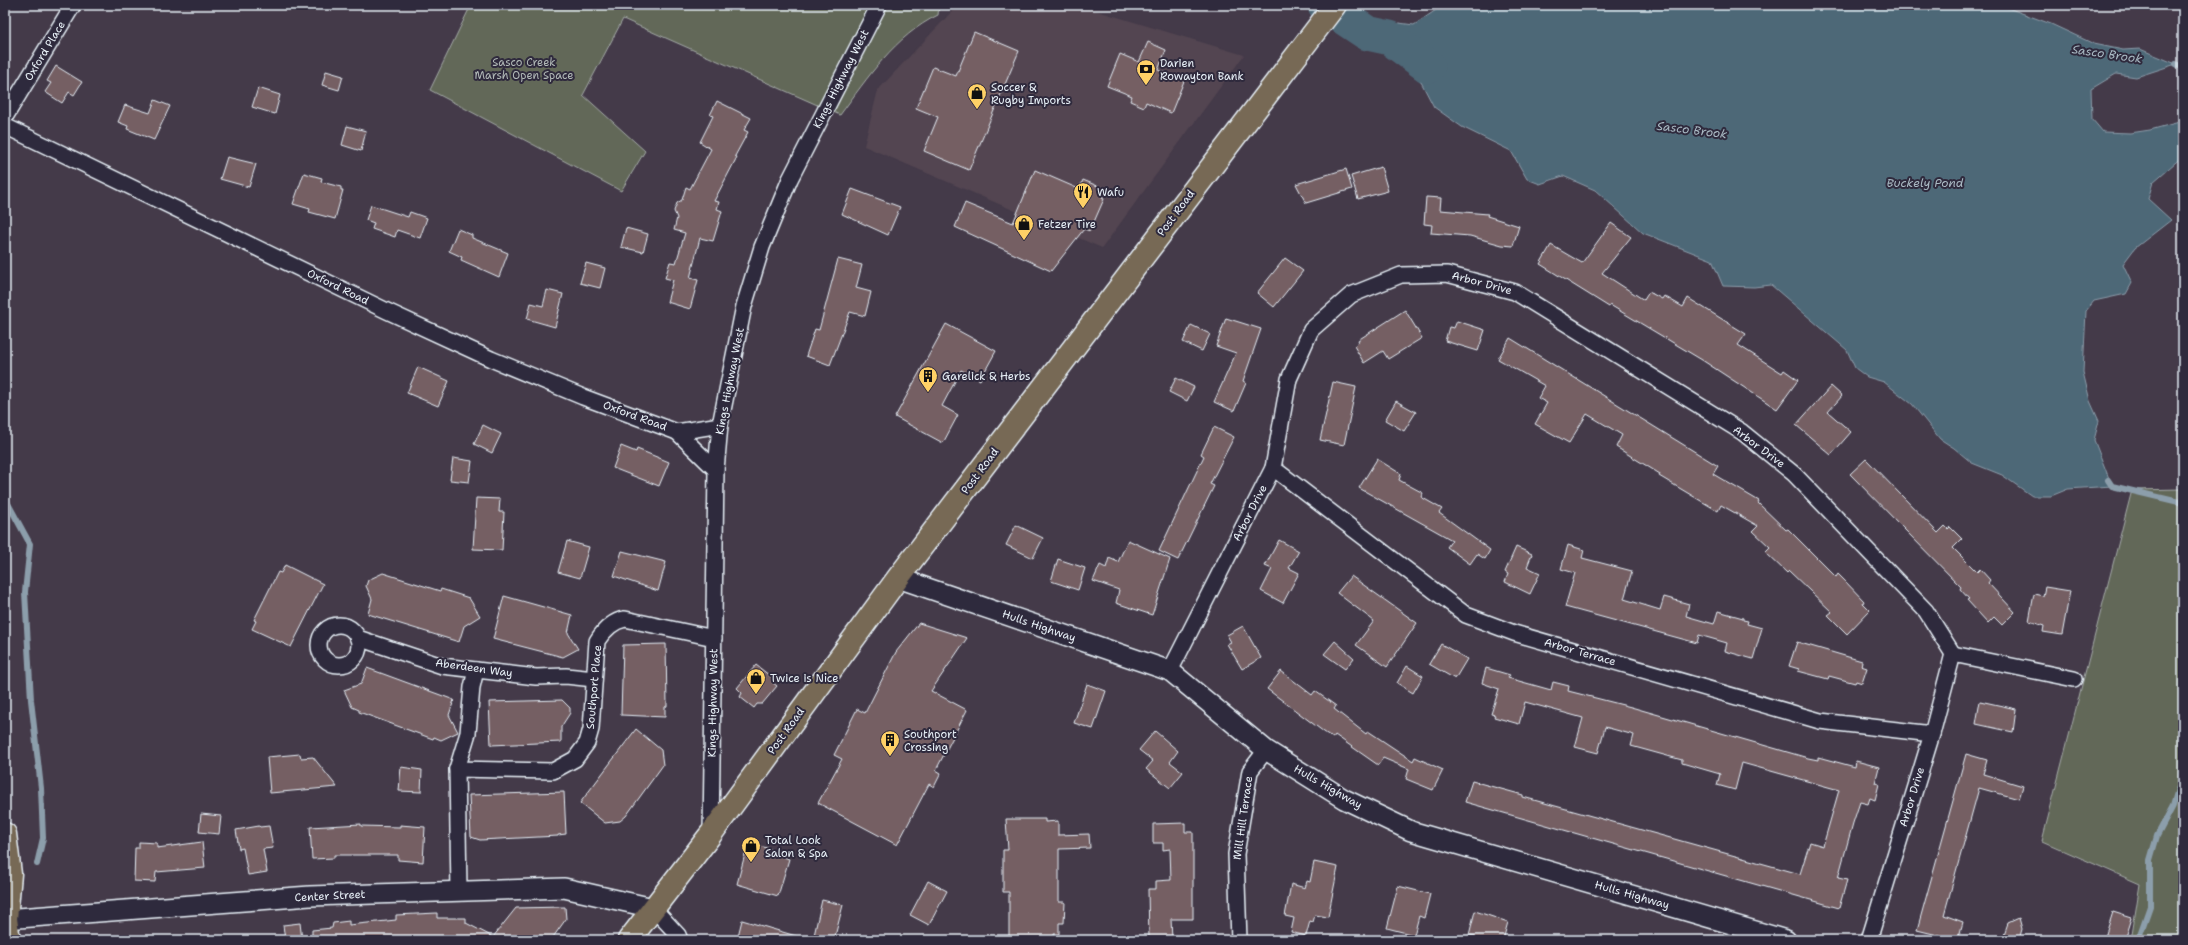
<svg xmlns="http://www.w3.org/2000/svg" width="2188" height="945" viewBox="0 0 2188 945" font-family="'Shantell Sans',sans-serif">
	<rect width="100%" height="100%" fill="#443a49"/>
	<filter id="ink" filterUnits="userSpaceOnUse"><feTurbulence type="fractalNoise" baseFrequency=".025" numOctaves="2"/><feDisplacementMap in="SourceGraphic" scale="8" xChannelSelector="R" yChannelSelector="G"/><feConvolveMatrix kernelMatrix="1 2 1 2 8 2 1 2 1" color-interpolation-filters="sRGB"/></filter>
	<g filter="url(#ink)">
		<!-- built -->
		<polygon fill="#534551" points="958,5 1077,5 1244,55 1102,248 864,146 878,90"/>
		<!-- green -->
		<g fill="#626759" stroke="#a5aca8">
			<path d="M471 5H939L938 15C895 36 868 77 840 115L623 19 583 95 645 151 621 191 430 90Z"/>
			<polygon points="2183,489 2183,940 2131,940 2140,884 2042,841 2132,490"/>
		</g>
		<!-- water -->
		<polygon fill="#4e6777" stroke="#8c9eab" points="1437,5 2000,5 2051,24 2094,44 2123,50 2140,49 2176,64 2136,77 2116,74 2091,89 2092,119 2103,132 2130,133 2150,130 2183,121 2183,156 2153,182 2148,199 2171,220 2135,248 2123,264 2132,283 2126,294 2094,301 2086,311 2083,372 2090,401 2099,421 2094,440 2112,486 2068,489 2051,496 2032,496 2002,475 1972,463 1954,448 1940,439 1912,404 1884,382 1867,377 1855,368 1847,350 1771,285 1754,287 1723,286 1712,260 1643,233 1595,190 1563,176 1540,184 1527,179 1511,151 1462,127 1434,107 1421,82 1392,49 1390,38 1399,23 1414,25 1436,10"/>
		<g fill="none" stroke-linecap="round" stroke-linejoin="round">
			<!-- stream -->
			<g stroke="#8c9eab" stroke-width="6">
				<polyline points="2176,64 2183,68"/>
				<polyline points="2108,480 2112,486 2183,503"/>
				<polyline points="5,498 30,544 25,592 31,700 41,788 43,838 37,864"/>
				<polyline points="2138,940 2150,906 2150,860 2157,836 2173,806 2183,772"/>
			</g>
			<!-- river -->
			<polyline stroke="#4e6777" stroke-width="35" points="1325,5 1367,33 1390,38 1428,66"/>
		</g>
		<!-- building -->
		<g fill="#755e64" stroke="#e8f1f8">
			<polygon points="974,32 1019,51 969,170 924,151 938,117 916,108 933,67 956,76"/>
			<polygon points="1148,42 1166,50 1158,70 1184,81 1171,113 1146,102 1144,107 1130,101 1132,96 1107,86 1120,54 1139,62"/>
			<polygon points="56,66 82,82 74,95 69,92 62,103 45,92 51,83 47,81"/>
			<polygon points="326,71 343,76 339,90 322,85"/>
			<polygon points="258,88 280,95 275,114 252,107"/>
			<polygon points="155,100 170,106 154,140 127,129 128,126 118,122 125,105 150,113"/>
			<polygon points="717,101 751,118 744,130 748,132 735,156 737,157 714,201 719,202 717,209 722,211 713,241 700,238 690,278 698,280 690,309 667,302 673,280 665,278 670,262 676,263 685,233 674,230 677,218 674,211 677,203 682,200 686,187 690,189 711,149 700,142 713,116 710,115"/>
			<polygon points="347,126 366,131 361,151 342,145"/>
			<polygon points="227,157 256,164 249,187 220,179"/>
			<polygon points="1381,167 1388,191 1358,199 1351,176"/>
			<polygon points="1346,169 1352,189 1306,203 1296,184"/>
			<polygon points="1035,170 1079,189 1083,180 1105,189 1102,198 1104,199 1090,231 1084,229 1051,271 955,227 965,203 1013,223"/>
			<polygon points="304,173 322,178 321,182 341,187 341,190 343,190 335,219 309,212 310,209 293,204"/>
			<polygon points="852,189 900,207 888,235 842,214"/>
			<polygon points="1426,197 1441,198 1440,210 1488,214 1487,216 1519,226 1513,246 1502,245 1470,236 1431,233 1432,225 1424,224"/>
			<polygon points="371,205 408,217 410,212 427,218 420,238 397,230 395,237 372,229 374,223 366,220"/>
			<polygon points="1611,223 1631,237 1602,273 1644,300 1649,292 1662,299 1664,296 1683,307 1688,298 1746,334 1738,345 1782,373 1784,370 1798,380 1777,409 1702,360 1610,305 1609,307 1601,302 1540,264 1551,245 1582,263"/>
			<polygon points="626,228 648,234 643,252 621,247"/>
			<polygon points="458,229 472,235 472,238 508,253 499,277 461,260 462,257 449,251"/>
			<polygon points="1285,258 1303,271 1274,307 1257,293"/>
			<polygon points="838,259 862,265 856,288 871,292 865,316 850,312 830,365 806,356 815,329 819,330"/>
			<polygon points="586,263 605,268 600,288 580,283"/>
			<polygon points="547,290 563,294 555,327 527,319 531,303 543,306"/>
			<polygon points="1405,310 1422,338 1388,359 1383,351 1364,363 1354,346 1359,342 1358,340"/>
			<polygon points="1226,318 1261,329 1243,381 1246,383 1234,411 1214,402 1236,353 1216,346"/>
			<polygon points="1457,321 1485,330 1478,351 1445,341 1449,327 1454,328"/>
			<polygon points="946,324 996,351 980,380 961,370 942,406 958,415 943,443 895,417"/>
			<polygon points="1191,325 1210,334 1202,351 1183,342"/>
			<polygon points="1510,338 1718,466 1713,474 1759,501 1758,503 1786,530 1788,529 1836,577 1838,574 1844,580 1864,601 1863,603 1870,610 1847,634 1828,615 1832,612 1789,571 1787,573 1765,552 1770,547 1753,531 1758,526 1721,505 1718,511 1659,476 1660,474 1616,447 1622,435 1587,414 1569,443 1535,424 1547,403 1538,398 1545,386 1498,359"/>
			<polygon points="418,367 449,381 438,406 407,393"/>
			<polygon points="1176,378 1194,387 1187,401 1169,392"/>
			<polygon points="1333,382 1356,387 1344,445 1320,440"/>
			<polygon points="1831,386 1842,396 1828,412 1851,432 1831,455 1796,425"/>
			<polygon points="1396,401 1416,412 1404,431 1385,420"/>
			<polygon points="483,425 501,434 492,453 474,444"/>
			<polygon points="1214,427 1234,437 1210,484 1214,486 1178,560 1159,551 1204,456 1201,454"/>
			<polygon points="621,446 636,452 637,449 669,462 659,486 613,468"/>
			<polygon points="453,458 472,461 469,482 450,480"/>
			<polygon points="1377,459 1401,474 1399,480 1423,493 1421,497 1442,509 1439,513 1490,550 1485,559 1477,554 1470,564 1447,547 1452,540 1359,488"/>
			<polygon points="1866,459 1938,533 1945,526 1948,529 1950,527 1962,539 1953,548 1977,572 1980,569 1990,580 1988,583 2015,612 2002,625 1994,617 1988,623 1967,600 1969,599 1960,589 1961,587 1850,474"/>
			<polygon points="476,498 500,499 499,512 504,512 502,550 473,549"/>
			<polygon points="1016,525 1043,538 1033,558 1006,545"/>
			<polygon points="1128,540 1170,559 1152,615 1116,603 1119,590 1093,581 1100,565 1106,568 1109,558 1118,562"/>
			<polygon points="1279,540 1299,551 1289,568 1299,573 1283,603 1261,591 1272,569 1265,566"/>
			<polygon points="567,541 589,547 580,578 558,572"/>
			<polygon points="1568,545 1584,550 1582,558 1632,571 1624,599 1660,610 1664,597 1689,604 1686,616 1714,624 1718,611 1743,618 1743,620 1748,621 1747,624 1762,628 1753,659 1725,651 1727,643 1699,635 1697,643 1565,607 1575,573 1561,569"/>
			<polygon points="1516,547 1532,554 1527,567 1540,573 1530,594 1505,582 1508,574 1505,572"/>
			<polygon points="622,551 666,562 658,591 614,576"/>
			<polygon points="1058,559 1085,568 1078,590 1051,581"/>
			<polygon points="285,565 323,584 291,647 252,629 256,621 254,620 278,572 281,573"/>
			<polygon points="383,573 440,591 441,589 469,598 480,616 464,626 459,642 368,614 372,599 366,586 368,580"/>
			<polygon points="1351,576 1417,623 1387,667 1356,645 1374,621 1337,593"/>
			<polygon points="2045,587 2070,591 2062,635 2043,632 2044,626 2029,621 2034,594 2043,596"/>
			<polygon points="504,596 572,615 568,633 578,649 563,657 493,639"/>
			<polygon points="919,623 967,638 931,691 967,710 936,770 941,773 934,787 929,784 897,845 818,803 842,759 834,755 857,709 865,713 896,652"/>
			<polygon points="1243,626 1261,658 1242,669 1227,644 1231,642 1227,635"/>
			<polygon points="1335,641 1354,658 1345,669 1324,654"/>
			<polygon points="1797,642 1862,661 1861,666 1867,668 1862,683 1856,681 1855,683 1829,676 1828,679 1798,671 1799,669 1789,666"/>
			<polygon points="666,644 667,706 665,707 665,717 621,715 623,645"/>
			<polygon points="1441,644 1467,659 1455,679 1429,664"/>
			<polygon points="756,665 774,679 772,682 777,686 762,704 757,704 754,708 740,697 742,693 737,688"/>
			<polygon points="1407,666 1423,676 1413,693 1397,683"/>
			<polygon points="367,668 454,700 449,715 458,732 441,740 434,737 433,739 359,712 359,710 352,707 344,690 361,684"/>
			<polygon points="1486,668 1510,675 1508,678 1551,690 1553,682 1569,686 1568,691 1631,707 1808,758 1818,760 1818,757 1855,767 1856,761 1879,767 1875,783 1879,784 1875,800 1870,798 1868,804 1860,802 1853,823 1838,878 1847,880 1839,908 1465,802 1472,781 1523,795 1523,797 1800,874 1810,842 1823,846 1839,790 1742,763 1735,790 1717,785 1720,774 1682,763 1682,760 1631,746 1634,735 1605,727 1598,753 1575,747 1583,718 1525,702 1519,724 1494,717 1495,715 1491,714 1499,689 1482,683"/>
			<polygon points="1281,671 1312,695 1315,691 1336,706 1334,709 1366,734 1368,731 1413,761 1415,757 1443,770 1433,790 1406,779 1409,769 1383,758 1378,765 1335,735 1333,738 1324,732 1267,689"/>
			<polygon points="1087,684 1106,691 1093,729 1074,723"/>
			<polygon points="562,700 570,708 570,713 561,727 561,742 491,745 489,702"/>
			<polygon points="1980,701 2016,709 2013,732 1976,724"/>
			<polygon points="636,729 661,750 663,765 626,816 620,821 605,823 580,803"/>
			<polygon points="1155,731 1178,751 1170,762 1183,772 1170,788 1146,769 1153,761 1139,750"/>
			<polygon points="300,754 301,758 313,757 337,787 270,793 267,757"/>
			<polygon points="1966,754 1987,760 1983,774 2023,786 2019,799 1979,788 1944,915 1963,922 1958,940 1917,930"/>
			<polygon points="401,767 422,770 421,792 399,791"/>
			<polygon points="564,792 566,834 558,835 558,836 480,840 471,837 469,795"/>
			<polygon points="201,814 221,816 219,834 199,832"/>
			<polygon points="1006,819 1045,819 1045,822 1058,821 1058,835 1089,834 1090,848 1059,849 1059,902 1065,902 1064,923 1059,923 1059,934 1054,934 1054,940 1009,940 1009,892 1003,892 1003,850 1008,850"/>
			<polygon points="1185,823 1185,832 1193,832 1193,919 1171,919 1172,940 1149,940 1148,889 1156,889 1156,881 1171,880 1170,849 1163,850 1163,843 1153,843 1153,824"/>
			<polygon points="361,824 361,826 400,827 400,825 425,827 423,862 398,860 398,855 334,855 334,858 312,859 310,827"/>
			<polygon points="259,826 260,827 269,826 273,848 263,849 267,872 248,875 243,848 239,849 236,830"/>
			<polygon points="139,842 157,843 157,848 202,842 205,868 156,872 155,882 134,881 135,848 139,848"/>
			<polygon points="748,843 771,849 771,852 789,859 778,896 737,884"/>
			<polygon points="1314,862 1338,867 1328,917 1315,915 1313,922 1310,921 1306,936 1291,932 1294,918 1285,916 1291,884 1305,888 1307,881 1310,882"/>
			<polygon points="928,881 947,891 929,925 910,915"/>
			<polygon points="1398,886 1430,894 1424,918 1419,916 1414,935 1387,928"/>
			<polygon points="822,900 843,905 834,940 813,940"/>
			<polygon points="565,907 566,919 551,940 312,940 312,930 332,928 333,923 349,921 349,925 396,920 396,915 437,913 437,918 466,918 466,923 493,937 516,908"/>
			<polygon points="1475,911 1508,922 1503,940 1474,940 1475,936 1469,935"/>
			<polygon points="2113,912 2132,918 2125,940 2104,940"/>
			<polygon points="2019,918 2022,929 2019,940 2002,940 2008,923"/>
			<polygon points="742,920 796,936 795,940 737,940"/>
			<polygon points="300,923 302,940 285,940 283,925"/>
		</g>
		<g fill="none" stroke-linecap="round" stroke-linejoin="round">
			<defs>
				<g id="minor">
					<polyline points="5,117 73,5"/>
					<polyline points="5,126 387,311 491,359 583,397 677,432 720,425"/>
					<polyline points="677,432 716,470"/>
					<polyline points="1273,468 1466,615 1514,633 1820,721 1932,734"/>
					<circle cx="339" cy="645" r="20"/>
					<polyline points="358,638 442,666 536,677 566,676 594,679"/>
					<polyline points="1170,671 1273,468 1289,379 1311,330 1351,295 1401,275 1447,274 1515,292 1742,432 1794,474 1926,611 1953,654"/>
					<path d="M457 769 553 771 575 759 587 743 591 729 597 641C604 630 613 621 625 619L714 638"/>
					<polyline points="711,834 716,470 720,425 744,306 762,247 790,179 879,5"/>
					<polyline points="459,890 457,769 468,733 472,687 476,670"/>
					<polyline points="653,908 678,935 680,940"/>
					<polyline points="1239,940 1236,854 1250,771 1266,750"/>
					<polyline points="1869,940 1932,734 1953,654 2074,679"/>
				</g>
				<g id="tertiary">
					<polyline points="898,578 1170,671 1266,750 1344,799 1411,831 1786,940"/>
					<polyline points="5,919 310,896 564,888 653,908"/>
				</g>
				<g id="primary">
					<polyline points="6,919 9,940"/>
					<polyline points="629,940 711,834 898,578 1335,5"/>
				</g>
				<polyline id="motorway" points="5,834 10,874 6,919"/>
			</defs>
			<!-- minor casing -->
			<use href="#minor" stroke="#e8f1f8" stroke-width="18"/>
			<!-- tertiary casing -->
			<use href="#tertiary" stroke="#e8f1f8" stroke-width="22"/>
			<!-- primary casing -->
			<use href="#primary" stroke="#e8f1f8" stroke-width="25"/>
			<!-- motorway casing -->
			<use href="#motorway" stroke="#e8f1f8" stroke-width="25"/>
			<!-- minor -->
			<use href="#minor" stroke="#2f2a3d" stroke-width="15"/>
			<!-- tertiary -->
			<use href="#tertiary" stroke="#2f2a3d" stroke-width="19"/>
			<!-- primary -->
			<use href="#primary" stroke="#776954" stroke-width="22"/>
			<!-- motorway -->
			<use href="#motorway" stroke="#776954" stroke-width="22"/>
		</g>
	</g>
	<!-- icons -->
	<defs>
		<symbol id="bank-pin" viewBox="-11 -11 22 30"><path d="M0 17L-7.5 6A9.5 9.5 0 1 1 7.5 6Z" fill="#ffd166" stroke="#2f2a3d"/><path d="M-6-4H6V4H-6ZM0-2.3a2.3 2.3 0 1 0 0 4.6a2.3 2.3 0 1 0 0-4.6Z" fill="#111"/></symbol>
		<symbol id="shop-pin" viewBox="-11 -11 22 30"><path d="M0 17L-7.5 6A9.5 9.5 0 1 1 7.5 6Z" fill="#ffd166" stroke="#2f2a3d"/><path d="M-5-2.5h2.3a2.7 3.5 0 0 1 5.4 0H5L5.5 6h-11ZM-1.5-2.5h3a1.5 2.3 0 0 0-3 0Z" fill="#111"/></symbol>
		<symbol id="restaurant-pin" viewBox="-11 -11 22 30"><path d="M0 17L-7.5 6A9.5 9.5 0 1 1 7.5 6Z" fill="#ffd166" stroke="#2f2a3d"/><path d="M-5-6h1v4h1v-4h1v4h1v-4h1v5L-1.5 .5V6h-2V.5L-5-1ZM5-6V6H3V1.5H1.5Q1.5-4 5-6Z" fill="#111"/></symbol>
		<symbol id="building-pin" viewBox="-11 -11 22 30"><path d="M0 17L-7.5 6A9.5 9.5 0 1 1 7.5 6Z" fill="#ffd166" stroke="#2f2a3d"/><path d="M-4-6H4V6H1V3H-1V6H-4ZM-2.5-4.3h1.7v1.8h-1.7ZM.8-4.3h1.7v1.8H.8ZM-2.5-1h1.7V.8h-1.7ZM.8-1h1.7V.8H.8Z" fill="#111"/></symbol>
	</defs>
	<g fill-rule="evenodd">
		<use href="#bank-pin" x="1135" y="58" width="22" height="30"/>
		<use href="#shop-pin" x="966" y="82" width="22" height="30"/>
		<use href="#restaurant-pin" x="1072" y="181" width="22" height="30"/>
		<use href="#shop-pin" x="1013" y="213" width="22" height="30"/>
		<use href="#building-pin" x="917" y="365" width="22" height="30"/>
		<use href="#shop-pin" x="745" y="667" width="22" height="30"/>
		<use href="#building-pin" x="879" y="729" width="22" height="30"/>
		<use href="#shop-pin" x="740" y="835" width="22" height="30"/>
	</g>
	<g text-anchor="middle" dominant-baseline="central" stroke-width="4" stroke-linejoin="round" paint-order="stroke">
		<!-- street labels -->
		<g font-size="11" fill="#e8f1f8" stroke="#2f2a3d">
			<text transform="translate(45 51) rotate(-59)">Oxford Place</text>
			<text transform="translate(841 79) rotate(-63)">Kings Highway West</text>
			<text transform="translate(1176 213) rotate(-53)">Post Road</text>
			<text transform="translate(1482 283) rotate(15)">Arbor Drive</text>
			<text transform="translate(338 287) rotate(26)">Oxford Road</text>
			<text transform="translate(730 381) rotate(-79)">Kings Highway West</text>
			<text transform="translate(635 416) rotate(20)">Oxford Road</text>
			<text transform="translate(1759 447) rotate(37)">Arbor Drive</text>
			<text transform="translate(980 471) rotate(-53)">Post Road</text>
			<text transform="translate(1250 513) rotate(-63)">Arbor Drive</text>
			<text transform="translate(1039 626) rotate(19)">Hulls Highway</text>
			<text transform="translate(1580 652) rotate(16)">Arbor Terrace</text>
			<text transform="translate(474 668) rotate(8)">Aberdeen Way</text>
			<text transform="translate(594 687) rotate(-85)">Southport Place</text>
			<text transform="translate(713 703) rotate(-89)">Kings Highway West</text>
			<text transform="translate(786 731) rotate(-54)">Post Road</text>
			<text transform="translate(1328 787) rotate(30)">Hulls Highway</text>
			<text transform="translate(1912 797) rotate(-73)">Arbor Drive</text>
			<text transform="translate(1243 818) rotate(-82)">Mill Hill Terrace</text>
			<text transform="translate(1632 895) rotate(16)">Hulls Highway</text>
			<text transform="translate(330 896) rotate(-3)">Center Street</text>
		</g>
		<!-- park labels -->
		<g font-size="11" fill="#b2bab8" stroke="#2f2a3d">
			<text x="524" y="62">Sasco Creek<tspan x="524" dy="13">Marsh Open Space</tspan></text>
		</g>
		<!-- poi labels -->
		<g font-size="11" fill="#e8f1f8" stroke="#2f2a3d" text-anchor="start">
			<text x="1160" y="63">Darien<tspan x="1160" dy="13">Rowayton Bank</tspan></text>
			<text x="991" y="87">Soccer &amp;<tspan x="991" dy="13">Rugby Imports</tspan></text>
			<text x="1097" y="192">Wafu</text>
			<text x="1038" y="224">Fetzer Tire</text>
			<text x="942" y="376">Garelick &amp; Herbs</text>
			<text x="770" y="678">Twice is Nice</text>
			<text x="904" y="734">Southport<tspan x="904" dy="13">Crossing</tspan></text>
			<text x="765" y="840">Total Look<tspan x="765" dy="13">Salon &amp; Spa</tspan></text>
		</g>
		<!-- water labels -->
		<g font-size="12" font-style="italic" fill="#aabac4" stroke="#2f2a3d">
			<text transform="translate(2107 54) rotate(8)">Sasco Brook</text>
			<text transform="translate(1692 130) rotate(7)">Sasco Brook</text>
			<text x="1925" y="183">Buckely Pond</text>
		</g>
	</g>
	<!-- margin -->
	<rect width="2188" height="945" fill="none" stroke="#2f2a3d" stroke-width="20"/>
	<rect x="10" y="10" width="2168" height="925" fill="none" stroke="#e8f1f8" stroke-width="1.5" filter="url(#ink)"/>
</svg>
